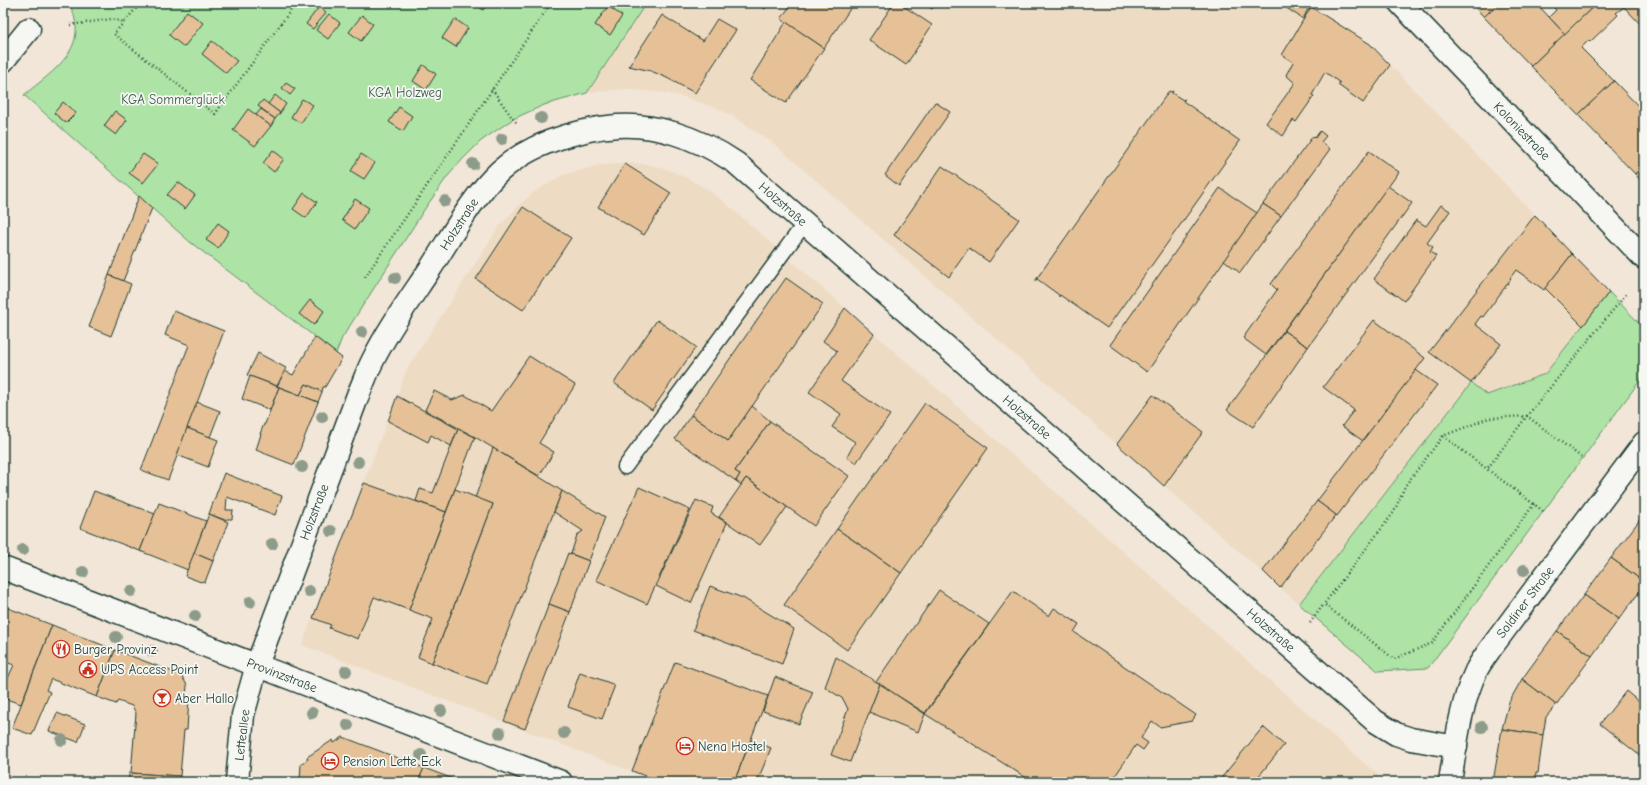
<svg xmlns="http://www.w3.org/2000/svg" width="1647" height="785" viewBox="0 0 1647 785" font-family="'Comic Neue',sans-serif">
	<rect width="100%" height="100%" fill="#f1e6d7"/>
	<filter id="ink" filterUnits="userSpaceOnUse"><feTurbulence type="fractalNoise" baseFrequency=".025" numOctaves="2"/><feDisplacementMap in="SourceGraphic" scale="8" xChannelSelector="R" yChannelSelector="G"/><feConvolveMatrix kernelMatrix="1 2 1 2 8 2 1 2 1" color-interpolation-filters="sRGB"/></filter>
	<g filter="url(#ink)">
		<!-- built -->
		<g fill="#eedbc4">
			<polygon points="646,3 1306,3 1370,44 1609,292 1545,374 1487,395 1470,383 1299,604 772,142 731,115 717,108 684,97 666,93 623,89 587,93"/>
			<polygon points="632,163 650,165 669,170 687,178 708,190 723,201 1386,782 660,782 302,645 407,369 499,227 518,206 534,192 563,175 599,165"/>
		</g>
		<!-- green -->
		<g fill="#ade3a5" stroke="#66906c">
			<path d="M69 3H646L587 93 544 105 513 119 481 141 462 160 447 177 424 210 342 338 336 353 190 242 24 95C54 70 92 48 69 3Z"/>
			<polygon points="1609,292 1644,328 1644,375 1428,668 1378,671 1299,604 1471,383 1487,395 1545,374"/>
		</g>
		<!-- building -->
		<g fill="#e6c197" stroke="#1f3d34">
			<polygon points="475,3 488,3 483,10"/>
			<polygon points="757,3 769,3 765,9"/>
			<polygon points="792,3 854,3 824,48 781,19"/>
			<polygon points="894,3 899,3 932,25 906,65 869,40"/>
			<polygon points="923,3 936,3 932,9"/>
			<polygon points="1279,3 1308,3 1310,5 1303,19"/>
			<polygon points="1471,3 1498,3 1484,17"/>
			<polygon points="1498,3 1536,3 1565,34 1531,66 1484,17"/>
			<polygon points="1559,3 1597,3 1565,34 1549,17 1556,10 1554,8"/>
			<polygon points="1597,3 1644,3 1644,28 1624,7 1616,13 1618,15 1590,42 1589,40 1581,48 1614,81 1578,115 1531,66"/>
			<polygon points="608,6 622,16 610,35 595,25"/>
			<polygon points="319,7 326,13 313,29 306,24"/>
			<polygon points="1311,7 1370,44 1390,65 1363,103 1338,85 1340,83 1325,72 1312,95 1314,96 1296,122 1293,120 1283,136 1266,123 1295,83 1286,75 1293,62 1282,55"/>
			<polygon points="187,11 203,23 184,47 169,35"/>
			<polygon points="329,14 340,23 328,39 316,30"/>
			<polygon points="362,15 373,24 361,41 349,32"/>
			<polygon points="662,15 703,41 717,19 736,30 695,93 667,78 651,71 629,66"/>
			<polygon points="455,19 468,28 456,47 442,38"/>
			<polygon points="786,22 824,48 786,103 750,80"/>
			<polygon points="212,41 237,61 226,73 202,54"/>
			<polygon points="423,65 436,74 426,90 413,81"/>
			<polygon points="1614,81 1644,112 1644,164 1635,174 1578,115"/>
			<polygon points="286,83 295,89 290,95 282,88"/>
			<polygon points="1169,91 1171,92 1173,91 1172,93 1183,100 1185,99 1183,101 1240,141 1107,328 1060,295 1059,297 1059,295 1037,279 1035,281"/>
			<polygon points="275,95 286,104 280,113 268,104"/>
			<polygon points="302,99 313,105 301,123 291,117"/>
			<polygon points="263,100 280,113 275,119 258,106"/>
			<polygon points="63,102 76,113 66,123 54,113"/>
			<polygon points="935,102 950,112 899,186 885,175"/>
			<polygon points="399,107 412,116 403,131 389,122"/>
			<polygon points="248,109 271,126 255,146 233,130"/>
			<polygon points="261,109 275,119 271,126 256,115"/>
			<polygon points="115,111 127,120 116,135 104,126"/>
			<polygon points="1320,131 1326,136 1321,142 1330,149 1281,216 1263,204 1313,136 1315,138"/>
			<polygon points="273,150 284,159 274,172 263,163"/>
			<polygon points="1369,151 1399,172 1266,355 1243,338 1277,290 1271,284"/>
			<polygon points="143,154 158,164 143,183 129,173"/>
			<polygon points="361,154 375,163 364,179 351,171"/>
			<polygon points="625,164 671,193 644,235 598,207"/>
			<polygon points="1644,164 1644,184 1635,174"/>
			<polygon points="942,166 1019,219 989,262 969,248 949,277 894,235"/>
			<polygon points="178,182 195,195 185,209 167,195"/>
			<polygon points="1388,186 1412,203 1308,347 1284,331"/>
			<polygon points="1220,188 1257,213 1147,372 1110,345"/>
			<polygon points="304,193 317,202 306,218 293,209"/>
			<polygon points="139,196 152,208 123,281 109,275"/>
			<polygon points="355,199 369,208 355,229 342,220"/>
			<polygon points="1263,204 1281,216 1240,273 1224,260"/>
			<polygon points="1441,205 1450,211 1427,243 1433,247 1430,252 1436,256 1404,301 1374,279 1416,220 1426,226"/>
			<polygon points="523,207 571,238 523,310 476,279"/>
			<polygon points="1535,215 1572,254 1544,290 1516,270 1510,278 1511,279 1483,317 1481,316 1475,324 1501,344 1471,383 1429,352"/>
			<polygon points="218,223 229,231 218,248 206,240"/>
			<polygon points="1572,254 1609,292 1583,326 1545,288"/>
			<polygon points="109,275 131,284 111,336 89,327"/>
			<polygon points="786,278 823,304 728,441 691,415"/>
			<polygon points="310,300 324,311 314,325 299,314"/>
			<polygon points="845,308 874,334 841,381 890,415 856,463 847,457 855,442 832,427 841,414 809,392 837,351 823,341"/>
			<polygon points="174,311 224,331 168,480 141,470 189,345 165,335"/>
			<polygon points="657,320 696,347 652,410 614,383"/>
			<polygon points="1374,320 1425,358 1363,441 1342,426 1354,410 1323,387"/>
			<polygon points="1284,331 1308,347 1253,427 1227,410"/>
			<polygon points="315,337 342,358 325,387 323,387 322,392 306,384 300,395 277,386 285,371 293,375"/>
			<polygon points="258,353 286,368 277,386 247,375"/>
			<polygon points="529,356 575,385 539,443 554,452 539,476 475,437 425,410 434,391 452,400 465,395 491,411"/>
			<polygon points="1416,370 1437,385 1337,516 1317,501"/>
			<polygon points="250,376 279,387 270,410 242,399"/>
			<polygon points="306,384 322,392 318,402 300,395"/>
			<polygon points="279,387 318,402 294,465 256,450 261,434 260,434 264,424 265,424"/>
			<polygon points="1153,395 1203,432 1164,486 1117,444"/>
			<polygon points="397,396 458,429 451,446 431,435 428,442 388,421"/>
			<polygon points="197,402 220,411 210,437 187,428"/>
			<polygon points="925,403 988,448 901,573 837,529"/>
			<polygon points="752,406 770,421 735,471 740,474 736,481 675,439 691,415 728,441"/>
			<polygon points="770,421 849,476 814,526 746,478 741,485 736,481 740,474 735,471"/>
			<polygon points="187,428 218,440 208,467 177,455"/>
			<polygon points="458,429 475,437 446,512 416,501 420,489 433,493"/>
			<polygon points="493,448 562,491 487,684 432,663 493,504 475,498"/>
			<polygon points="224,473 282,496 275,515 227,497 226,510 233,510 232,519 227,519 225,520 209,514"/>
			<polygon points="746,478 787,507 760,545 719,517"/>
			<polygon points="364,483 446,512 409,610 374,597 358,639 329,628 331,625 313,618"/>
			<polygon points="639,487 690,510 647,604 596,580"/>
			<polygon points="455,489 493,504 432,663 418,657 433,619 409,610"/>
			<polygon points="94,491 155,514 140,551 80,528"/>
			<polygon points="562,491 605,517 589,561 571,554 577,535 583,531 554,512"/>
			<polygon points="696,500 713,507 711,513 727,523 691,603 656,586"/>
			<polygon points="1317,501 1336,515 1280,588 1263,571"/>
			<polygon points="159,503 206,521 188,570 140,551"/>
			<polygon points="209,514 228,522 213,561 194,553"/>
			<polygon points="1644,514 1644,582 1611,558"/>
			<polygon points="837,529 901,573 847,650 784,605"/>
			<polygon points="194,553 213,561 205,582 202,581 201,582 185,576"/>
			<polygon points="568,553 589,561 570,612 549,604"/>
			<polygon points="1611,558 1644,582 1644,586 1619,619 1584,595"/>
			<polygon points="710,586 743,598 794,629 782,664 693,630"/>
			<polygon points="939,590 989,624 925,713 876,682"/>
			<polygon points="1013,591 1049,616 1054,608 1079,624 1074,632 1196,715 1192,721 1160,727 1152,721 1141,738 1148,743 1143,750 1136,745 1111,782 1033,782 925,714"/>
			<polygon points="1584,595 1619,619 1592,656 1557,631"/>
			<polygon points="549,604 570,612 525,729 504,721"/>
			<polygon points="3,606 52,625 21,704 3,698 5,686 3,685 3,679 7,680 14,665 3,661"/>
			<polygon points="52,625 115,650 97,697 51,679 46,690 50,692 32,735 12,728"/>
			<polygon points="1557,631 1592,656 1556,705 1522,679"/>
			<polygon points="115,650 181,675 187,685 186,697 189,697 187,730 184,730 180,776 131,773 136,713 132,706 118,701 116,704 97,697"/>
			<polygon points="836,657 880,684 850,762 831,755 848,709 843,699 825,687"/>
			<polygon points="675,662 768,696 734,782 661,782 632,771"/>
			<polygon points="580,672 615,685 602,719 568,707"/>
			<polygon points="775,677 813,692 799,724 763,711"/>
			<polygon points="1522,679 1556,705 1546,717 1543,735 1502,729 1509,702"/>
			<polygon points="880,684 925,714 918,732 869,712"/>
			<polygon points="1626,691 1644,706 1644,759 1600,724"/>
			<polygon points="57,713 85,724 78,742 49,731"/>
			<polygon points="1263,727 1284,745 1254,782 1218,782"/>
			<polygon points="1502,729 1543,735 1538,773 1536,773 1535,782 1493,782"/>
			<polygon points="343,737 424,768 418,782 300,782 301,764 308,759 307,757 333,740 334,743"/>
			<polygon points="751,740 771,748 757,782 734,782"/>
			<polygon points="3,764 5,764 4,782 3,782"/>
			<polygon points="424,768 456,780 460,782 418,782"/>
			<polygon points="129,773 180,776 180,782 129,782"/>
			<polygon points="787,778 798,782 786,782"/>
		</g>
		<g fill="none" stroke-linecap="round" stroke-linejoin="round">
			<defs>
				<polyline id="lane" points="625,467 805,223"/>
				<g id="street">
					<polyline points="1400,3 1644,258"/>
					<polyline points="3,61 29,29"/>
					<path d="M237 782 243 715 257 665 358 395C363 384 367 372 372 362 388 329 410 299 430 269 451 237 472 197 500 171 519 154 542 143 566 136 580 132 594 128 608 127 652 121 699 138 736 163L1375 721 1396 734 1411 739 1456 747"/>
					<path d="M1450 782C1456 745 1460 705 1476 671 1480 663 1486 655 1491 648L1644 443"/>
				</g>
				<polyline id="secondary" points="3,568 561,782"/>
			</defs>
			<!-- lane casing -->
			<use href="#lane" stroke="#1f3d34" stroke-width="17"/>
			<!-- street casing -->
			<use href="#street" stroke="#1f3d34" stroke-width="25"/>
			<!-- secondary casing -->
			<use href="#secondary" stroke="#1f3d34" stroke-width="25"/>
			<!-- path -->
			<g stroke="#1f3d34" stroke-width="2.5" stroke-dasharray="1 3" stroke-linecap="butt">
				<polyline points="124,22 114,34 215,114 296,3"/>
				<polyline points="70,25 111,19 124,22 141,3"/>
				<polyline points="492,89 513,119 517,123"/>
				<polyline points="365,277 551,3"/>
				<polyline points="1443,436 1487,469"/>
				<polyline points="1534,504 1432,643 1394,659 1324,604 1394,512 1405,486 1443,436 1489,418 1527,416 1581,457"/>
				<polyline points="1543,511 1487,469 1527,416 1627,293"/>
				<polyline points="1310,623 1324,604"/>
			</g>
			<!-- lane -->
			<use href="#lane" stroke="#f6f6f2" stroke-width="14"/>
			<!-- street -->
			<use href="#street" stroke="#f6f6f2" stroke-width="22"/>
			<!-- secondary -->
			<use href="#secondary" stroke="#f6f6f2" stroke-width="22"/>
		</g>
		<!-- trees -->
		<g fill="#8d9b8a">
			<circle cx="541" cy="118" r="6"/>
			<circle cx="502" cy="139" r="6"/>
			<circle cx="473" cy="164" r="6"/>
			<circle cx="445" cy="201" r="6"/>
			<circle cx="395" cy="278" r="6"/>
			<circle cx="362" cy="332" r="6"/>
			<circle cx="322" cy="417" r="6"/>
			<circle cx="358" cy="462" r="6"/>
			<circle cx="302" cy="467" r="6"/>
			<circle cx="331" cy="531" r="6"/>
			<circle cx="272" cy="544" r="6"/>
			<circle cx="23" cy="550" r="6"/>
			<circle cx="1524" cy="570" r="6"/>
			<circle cx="83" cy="572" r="6"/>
			<circle cx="131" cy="591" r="6"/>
			<circle cx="309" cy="591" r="6"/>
			<circle cx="250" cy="602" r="6"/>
			<circle cx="195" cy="616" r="6"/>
			<circle cx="116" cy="637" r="6"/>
			<circle cx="152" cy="651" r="6"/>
			<circle cx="346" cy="671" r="6"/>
			<circle cx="441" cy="711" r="6"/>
			<circle cx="312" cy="713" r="6"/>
			<circle cx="348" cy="725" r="6"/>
			<circle cx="1482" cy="727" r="6"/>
			<circle cx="500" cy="733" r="6"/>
			<circle cx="564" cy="733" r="6"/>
			<circle cx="62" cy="740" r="6"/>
			<circle cx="421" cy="755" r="6"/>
		</g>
	</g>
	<!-- icons -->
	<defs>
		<symbol id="restaurant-ring" viewBox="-11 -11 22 22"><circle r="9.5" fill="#f6f6f2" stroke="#c8321e" stroke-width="1.5"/><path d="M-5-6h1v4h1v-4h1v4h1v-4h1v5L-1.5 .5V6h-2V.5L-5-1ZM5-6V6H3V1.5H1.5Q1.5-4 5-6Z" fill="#c8321e"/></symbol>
		<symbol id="civic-ring" viewBox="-11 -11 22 22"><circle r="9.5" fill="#f6f6f2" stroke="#c8321e" stroke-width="1.5"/><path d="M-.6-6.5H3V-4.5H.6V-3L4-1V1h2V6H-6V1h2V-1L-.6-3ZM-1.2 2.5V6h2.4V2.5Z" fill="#c8321e"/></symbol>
		<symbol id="bar-ring" viewBox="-11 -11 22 22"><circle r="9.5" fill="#f6f6f2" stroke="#c8321e" stroke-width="1.5"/><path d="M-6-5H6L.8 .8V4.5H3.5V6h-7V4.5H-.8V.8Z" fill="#c8321e"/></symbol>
		<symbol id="hotel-ring" viewBox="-11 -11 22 22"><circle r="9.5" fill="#f6f6f2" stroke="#c8321e" stroke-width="1.5"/><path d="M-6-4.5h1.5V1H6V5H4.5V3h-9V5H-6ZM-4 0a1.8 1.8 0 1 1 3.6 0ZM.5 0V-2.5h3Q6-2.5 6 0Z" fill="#c8321e"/></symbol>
	</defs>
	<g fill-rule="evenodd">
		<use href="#restaurant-ring" x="51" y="639" width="20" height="20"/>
		<use href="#civic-ring" x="78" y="659" width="20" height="20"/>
		<use href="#bar-ring" x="152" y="688" width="20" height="20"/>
		<use href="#hotel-ring" x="675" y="736" width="20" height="20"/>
		<use href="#hotel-ring" x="320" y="751" width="20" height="20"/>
	</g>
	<g text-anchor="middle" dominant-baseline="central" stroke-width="3.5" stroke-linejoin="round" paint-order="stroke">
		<!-- park labels -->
		<g font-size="13" fill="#3b5e4b" stroke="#f6f6f2">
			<text x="405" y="92">KGA Holzweg</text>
			<text x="173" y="99">KGA Sommerglück</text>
		</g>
		<!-- street labels -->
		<g font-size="13" fill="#1f3d34" stroke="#f6f6f2">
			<text transform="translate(1522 131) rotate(46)">Koloniestraße</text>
			<text transform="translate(783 204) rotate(41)">Holzstraße</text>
			<text transform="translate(459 224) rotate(-57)">Holzstraße</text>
			<text transform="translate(1027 417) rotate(41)">Holzstraße</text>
			<text transform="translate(314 512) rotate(-69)">Holzstraße</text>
			<text transform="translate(1525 602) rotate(-53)">Soldiner Straße</text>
			<text transform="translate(1271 630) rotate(41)">Holzstraße</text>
			<text transform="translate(282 675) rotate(21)">Provinzstraße</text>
			<text transform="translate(242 735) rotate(-83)">Letteallee</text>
		</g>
		<!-- poi labels -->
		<g font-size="13" fill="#1f3d34" stroke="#f6f6f2" text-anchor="start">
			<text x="74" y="649">Burger Provinz</text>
			<text x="101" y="669">UPS Access Point</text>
			<text x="175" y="698">Aber Hallo</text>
			<text x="698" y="746">Nena Hostel</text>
			<text x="343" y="761">Pension Lette Eck</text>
		</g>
	</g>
	<!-- margin -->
	<rect width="1647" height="785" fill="none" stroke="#f6f6f2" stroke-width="16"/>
	<rect x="8" y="8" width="1631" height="769" fill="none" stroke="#1f3d34" stroke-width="1.5" filter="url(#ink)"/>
</svg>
